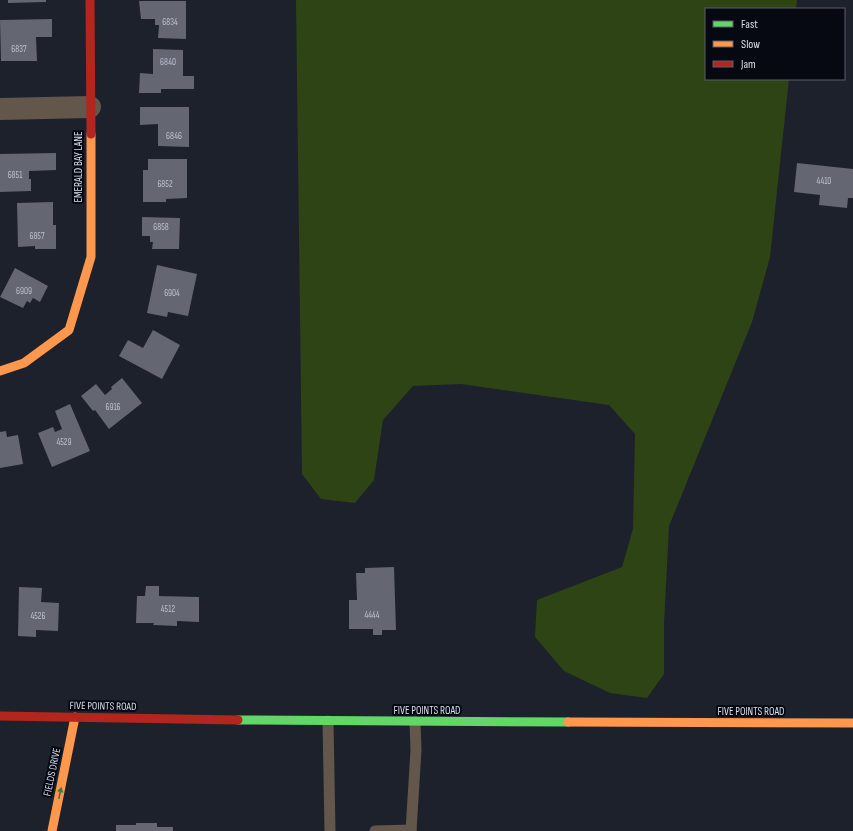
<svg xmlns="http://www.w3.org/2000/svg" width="853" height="831" viewBox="0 0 853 831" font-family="'Sofia Sans Condensed',sans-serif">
	<rect width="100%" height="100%" fill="#1d212c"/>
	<!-- green -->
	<polygon fill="#2e4415" points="296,0 797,0 796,9 706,9 706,79 789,79 770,257 752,322 669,526 664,624 664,674 647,698 610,693 564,671 535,637 537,600 622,567 633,529 635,434 609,405 461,384 413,386 383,420 374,480 355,503 321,499 302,474"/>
	<!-- building -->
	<g fill="#646671">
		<polygon points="8,0 46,0 46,2 8,3"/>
		<polygon points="139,1 186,1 186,39 158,38 159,25 155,25 155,19 141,19"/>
		<polygon points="52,19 52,37 36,37 37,61 1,61 0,20"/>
		<polygon points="153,49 183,50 183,76 194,76 194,89 161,89 161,93 139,93 140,73 153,74"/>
		<polygon points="140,107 189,107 189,147 158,146 158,124 140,125"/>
		<polygon points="56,153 56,170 29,171 29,179 31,179 31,191 0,192 0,154"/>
		<polygon points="148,159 187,159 187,198 166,199 166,202 143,202 143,170 148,170"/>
		<polygon points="797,163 853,169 853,198 848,198 847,208 819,205 820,195 794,192"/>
		<polygon points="53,202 53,225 56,225 56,249 35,249 35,246 18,247 17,203"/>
		<polygon points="142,217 180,218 179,249 152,249 153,242 150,242 150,236 142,236"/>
		<polygon points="157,265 197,274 188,316 168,312 167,317 147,313"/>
		<polygon points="15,268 48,286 40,302 33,298 30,303 27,301 23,308 0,297"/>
		<polygon points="153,330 180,345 162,379 119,356 128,340 143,348"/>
		<polygon points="122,378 142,403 109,429 95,410 93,411 81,396 96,384 105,395 112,389 111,387"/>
		<polygon points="70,404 90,451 52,467 38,433 53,427 55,432 62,429 55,411"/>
		<polygon points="6,431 7,437 18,435 23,464 0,468 0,432"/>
		<polygon points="394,567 396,630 382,630 382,635 373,635 373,629 349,629 349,600 357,600 356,573 365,573 365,568"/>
		<polygon points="146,586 159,586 159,596 199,597 199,622 177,621 177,626 153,625 154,623 136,623 137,596 145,596"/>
		<polygon points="19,587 42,588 41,602 59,603 58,631 36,630 36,637 18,636"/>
		<polygon points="136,823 157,823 157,827 173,827 173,831 116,831 116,825 136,825"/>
	</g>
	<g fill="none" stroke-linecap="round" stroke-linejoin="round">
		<!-- lane -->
		<g stroke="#63564b" stroke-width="11">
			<polyline points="328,721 330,831"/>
			<polyline points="375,831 411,830"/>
			<polyline points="411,831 416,750 415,722"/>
		</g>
		<!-- street -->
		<polyline stroke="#63564b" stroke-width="22" points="0,109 90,107"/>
		<!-- fast -->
		<polyline stroke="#63d668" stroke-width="9" points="238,720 568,722"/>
		<!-- slow -->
		<g stroke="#ff974d" stroke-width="9">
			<polyline points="0,371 24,363 69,330 91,257 91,134"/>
			<polyline points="568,722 853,723"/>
			<polyline points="52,831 75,717"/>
		</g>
		<!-- jam -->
		<g stroke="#b3261e" stroke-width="9">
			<polyline points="90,0 91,134"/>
			<polyline points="0,716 238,720"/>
		</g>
	</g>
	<!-- one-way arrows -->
	<defs><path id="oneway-solid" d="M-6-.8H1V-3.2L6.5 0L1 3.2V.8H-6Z"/></defs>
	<use fill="#397a41" href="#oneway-solid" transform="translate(60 793) rotate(-78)"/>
	<g text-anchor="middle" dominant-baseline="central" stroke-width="4" stroke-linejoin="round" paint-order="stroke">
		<!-- number labels -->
		<g font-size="9" fill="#bcc1ce">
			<text x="170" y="22">6834</text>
			<text x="19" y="49">6837</text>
			<text x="168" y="62">6840</text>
			<text x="174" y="136">6846</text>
			<text x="15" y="175">6851</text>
			<text x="824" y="181">4410</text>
			<text x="165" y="184">6852</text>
			<text x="161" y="227">6858</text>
			<text x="37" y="236">6857</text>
			<text x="24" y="291">6909</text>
			<text x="172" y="293">6904</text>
			<text x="113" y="407">6916</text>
			<text x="64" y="442">4529</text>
			<text x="168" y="609">4512</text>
			<text x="372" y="615">4444</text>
			<text x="38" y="616">4526</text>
		</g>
		<!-- street labels -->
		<g font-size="11" fill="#d9dfed" stroke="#060912">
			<text transform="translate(78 167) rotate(-90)">EMERALD BAY LANE</text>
			<text transform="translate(103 706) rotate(1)">FIVE POINTS ROAD</text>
			<text x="427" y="710">FIVE POINTS ROAD</text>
			<text x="751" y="711">FIVE POINTS ROAD</text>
			<text transform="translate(52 772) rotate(-78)">FIELDS DRIVE</text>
		</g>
	</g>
	<!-- legend -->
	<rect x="705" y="8" width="140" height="72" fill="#060912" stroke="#5a5f6a"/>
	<rect x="713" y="21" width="20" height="6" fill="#63d668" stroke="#5a5f6a"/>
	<text x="741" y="28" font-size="12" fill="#d9dfed">Fast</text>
	<rect x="713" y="41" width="20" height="6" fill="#ff974d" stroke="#5a5f6a"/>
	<text x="741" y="48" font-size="12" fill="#d9dfed">Slow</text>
	<rect x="713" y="61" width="20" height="6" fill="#b3261e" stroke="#5a5f6a"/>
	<text x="741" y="68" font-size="12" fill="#d9dfed">Jam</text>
</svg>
